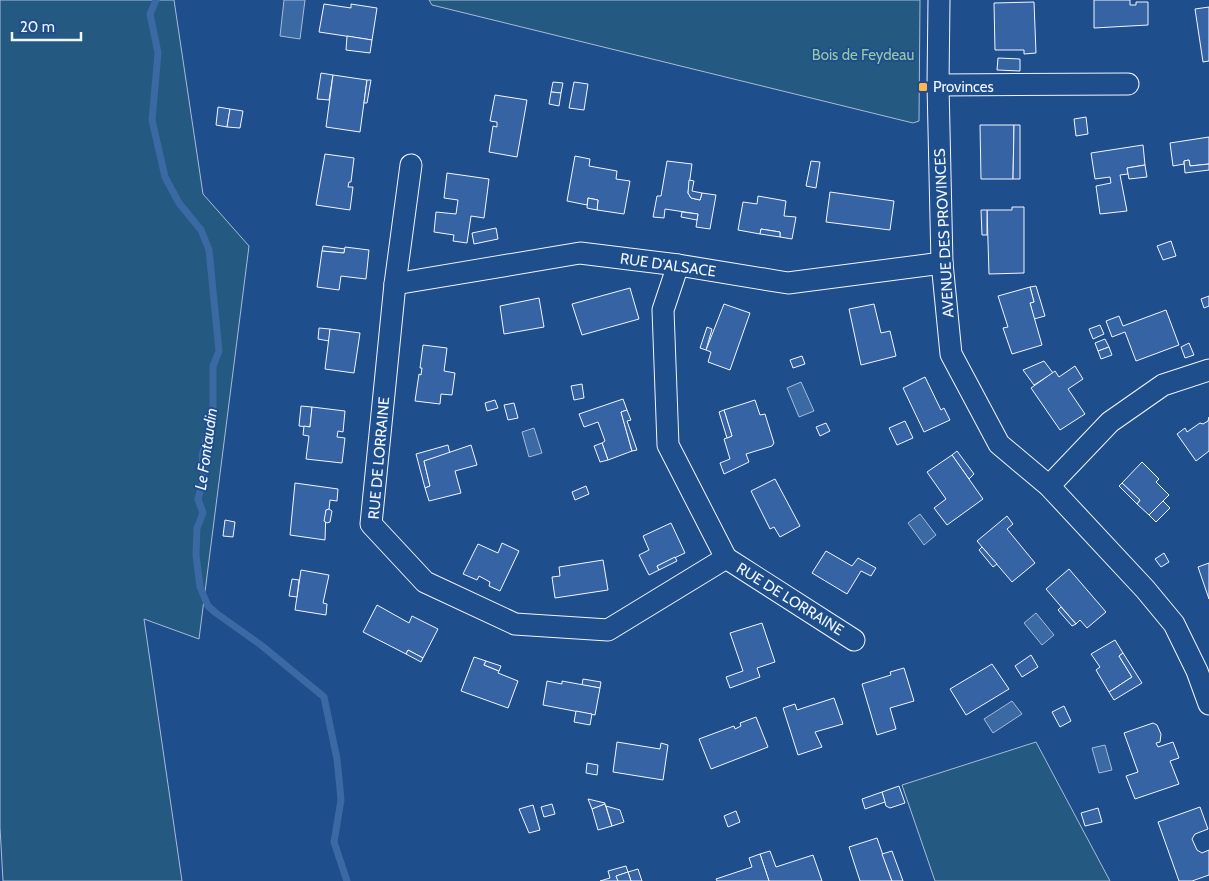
<svg xmlns="http://www.w3.org/2000/svg" width="1209" height="881" viewBox="0 0 1209 881" font-family="Cabin,sans-serif">
	<rect width="100%" height="100%" fill="#1f4e8c"/>
	<!-- green -->
	<g fill="#245a82" stroke="#a8bbd7">
		<polygon points="0,0 174,0 203,194 249,246 199,639 144,619 182,881 3,881 0,827"/>
		<polygon points="429,0 920,0 919,121 913,123 432,5"/>
		<polygon points="1036,742 1110,881 935,881 902,785"/>
	</g>
	<!-- water -->
	<g fill="#3b69a3" stroke="#a8bbd7">
		<polygon points="284,0 305,0 300,39 280,36"/>
		<polygon points="801,382 814,411 799,417 787,388"/>
		<polygon points="534,428 542,453 529,457 522,432"/>
		<polygon points="920,514 936,535 924,545 908,523"/>
		<polygon points="1036,613 1054,635 1042,645 1024,623"/>
		<polygon points="1012,701 1022,714 993,733 984,719"/>
		<polygon points="1105,745 1112,770 1099,773 1092,748"/>
	</g>
	<g fill="none" stroke-linecap="round" stroke-linejoin="round">
		<!-- stream -->
		<polyline stroke="#3b69a3" stroke-width="7" points="156,0 150,14 158,53 152,120 165,177 179,203 201,230 209,250 219,351 213,366 213,410 202,456 204,477 198,499 203,513 197,528 196,555 200,587 208,606 216,613 261,645 324,697 337,759 340,789 341,800 334,842 347,881"/>
	</g>
	<!-- building -->
	<g fill="#3563a3" stroke="#f2f6ff">
		<polygon points="1094,0 1130,0 1130,5 1136,5 1136,2 1148,2 1148,25 1094,28"/>
		<polygon points="1034,2 1036,53 1024,54 1024,50 995,50 994,3"/>
		<polygon points="324,4 351,8 351,4 377,8 372,40 319,32"/>
		<polygon points="1209,7 1209,61 1203,62 1195,9"/>
		<polygon points="347,36 372,40 370,53 346,50"/>
		<polygon points="998,58 1020,59 1020,71 997,70"/>
		<polygon points="321,73 333,75 329,100 317,99"/>
		<polygon points="333,75 367,80 360,132 326,127"/>
		<polygon points="367,80 371,80 367,103 364,103"/>
		<polygon points="553,82 563,83 561,93 551,92"/>
		<polygon points="574,82 588,84 584,110 569,108"/>
		<polygon points="551,92 561,93 559,106 549,104"/>
		<polygon points="495,95 527,100 517,157 489,152 493,126 497,127 497,122 490,121"/>
		<polygon points="218,107 230,109 227,127 216,125"/>
		<polygon points="230,109 243,111 240,128 227,127"/>
		<polygon points="1086,117 1088,134 1076,136 1074,119"/>
		<polygon points="980,125 1014,125 1013,179 981,179"/>
		<polygon points="1014,125 1020,125 1020,179 1013,179"/>
		<polygon points="1209,137 1209,164 1190,166 1189,160 1184,161 1184,164 1173,166 1170,143"/>
		<polygon points="1143,145 1145,165 1127,168 1128,174 1120,175 1127,211 1100,214 1096,186 1111,183 1110,177 1095,179 1091,153"/>
		<polygon points="325,154 354,158 351,182 349,182 348,187 353,187 350,210 316,205"/>
		<polygon points="575,156 590,159 589,166 617,171 616,179 630,181 624,214 597,210 598,200 588,198 587,205 567,201"/>
		<polygon points="1189,160 1190,166 1209,164 1209,170 1185,173 1184,161"/>
		<polygon points="667,161 692,164 688,193 691,198 700,200 702,193 716,195 710,229 696,227 698,214 665,209 664,218 653,217 657,196 661,196"/>
		<polygon points="811,161 820,162 816,188 806,186"/>
		<polygon points="1145,165 1147,177 1129,179 1127,168"/>
		<polygon points="447,173 489,179 484,218 471,216 467,243 453,241 454,235 434,232 436,212 456,214 458,200 444,198"/>
		<polygon points="689,180 694,181 692,191 702,193 700,200 691,198 688,193"/>
		<polygon points="830,192 894,201 890,230 826,222"/>
		<polygon points="758,196 786,201 784,216 796,217 792,239 780,237 780,232 761,229 760,234 738,230 743,202 757,204"/>
		<polygon points="588,198 598,200 597,210 587,208"/>
		<polygon points="1012,207 1024,207 1024,273 989,274 987,210 1012,210"/>
		<polygon points="981,210 987,210 987,235 982,235"/>
		<polygon points="682,212 698,214 697,220 681,217"/>
		<polygon points="496,228 498,239 474,244 472,233"/>
		<polygon points="761,229 780,232 780,237 760,234"/>
		<polygon points="1171,241 1176,256 1163,260 1157,246"/>
		<polygon points="323,246 345,249 344,253 322,251"/>
		<polygon points="345,247 369,250 366,279 341,276 339,290 317,287 322,251 344,253"/>
		<polygon points="1036,286 1045,316 1034,319 1030,303 1034,302 1030,287"/>
		<polygon points="1030,287 1034,302 1030,303 1042,345 1012,354 1003,328 1008,327 998,296"/>
		<polygon points="630,288 639,319 582,335 572,304"/>
		<polygon points="1209,296 1209,306 1204,308 1201,299"/>
		<polygon points="539,298 544,327 504,334 500,306"/>
		<polygon points="724,304 750,313 730,370 708,362 711,352 706,350"/>
		<polygon points="874,304 881,333 890,331 896,356 861,365 849,309"/>
		<polygon points="1166,310 1179,345 1136,361 1125,332 1112,337 1106,321 1119,316 1123,326"/>
		<polygon points="1100,325 1104,334 1093,339 1089,329"/>
		<polygon points="707,327 712,329 706,350 700,348"/>
		<polygon points="319,328 330,329 329,341 318,339"/>
		<polygon points="330,329 360,333 354,373 325,369"/>
		<polygon points="1105,339 1109,347 1098,351 1095,343"/>
		<polygon points="1189,343 1194,355 1185,358 1181,347"/>
		<polygon points="423,345 447,348 444,371 455,373 452,395 441,394 440,404 415,401 419,374 421,375 422,368 420,368"/>
		<polygon points="1109,347 1112,355 1101,359 1098,351"/>
		<polygon points="802,356 805,364 793,368 790,360"/>
		<polygon points="1044,361 1053,373 1034,385 1023,370"/>
		<polygon points="1075,366 1083,379 1068,389 1085,414 1060,430 1031,388 1055,371 1059,377"/>
		<polygon points="925,377 941,410 944,408 950,420 924,432 903,388"/>
		<polygon points="582,384 584,398 574,400 571,386"/>
		<polygon points="623,399 627,410 621,412 632,451 608,460 602,443 605,441 598,422 584,427 579,414"/>
		<polygon points="495,400 498,408 487,411 485,403"/>
		<polygon points="755,400 760,415 765,414 774,443 772,446 746,454 749,462 724,474 720,463 730,459 724,439 732,436 724,410"/>
		<polygon points="514,403 518,418 508,420 504,405"/>
		<polygon points="301,406 312,407 310,427 299,426"/>
		<polygon points="312,407 345,411 343,432 338,431 337,437 345,438 342,463 306,459 309,436 303,435 304,426 310,427"/>
		<polygon points="627,410 631,420 627,421 637,450 632,451 621,412"/>
		<polygon points="724,410 732,436 727,438 719,412"/>
		<polygon points="1209,417 1209,451 1196,461 1177,434 1185,428 1187,432 1200,423 1203,424 1208,421"/>
		<polygon points="905,421 913,438 897,445 889,428"/>
		<polygon points="826,423 830,431 820,436 816,427"/>
		<polygon points="602,443 608,460 600,462 594,446"/>
		<polygon points="448,445 450,454 424,461 430,486 425,488 416,454"/>
		<polygon points="471,445 477,465 455,471 461,493 429,501 425,488 430,486 424,461"/>
		<polygon points="957,451 974,474 969,479 952,455"/>
		<polygon points="952,455 983,499 947,525 934,508 946,499 927,472"/>
		<polygon points="1142,462 1159,479 1156,482 1169,495 1149,515 1137,504 1140,500 1122,483"/>
		<polygon points="775,479 800,526 780,537 774,527 770,529 751,491"/>
		<polygon points="295,483 338,489 337,501 330,500 329,509 326,510 325,540 290,535"/>
		<polygon points="1122,483 1140,500 1137,504 1119,486"/>
		<polygon points="586,486 589,494 575,500 572,492"/>
		<polygon points="1163,501 1170,508 1156,522 1149,515"/>
		<polygon points="329,509 332,511 330,522 327,523 324,521 326,510"/>
		<polygon points="1007,516 1013,524 1007,529 1035,563 1012,582 977,541"/>
		<polygon points="225,520 235,522 233,537 223,536"/>
		<polygon points="671,523 685,553 657,566 659,570 649,575 639,555 649,550 643,536"/>
		<polygon points="502,543 519,551 500,591 489,586 490,582 479,576 477,580 463,574 478,544 498,553"/>
		<polygon points="982,547 997,564 993,567 979,550"/>
		<polygon points="826,551 852,566 858,558 876,568 871,576 861,571 847,594 812,573"/>
		<polygon points="1164,553 1169,562 1161,567 1155,559"/>
		<polygon points="675,557 677,561 659,570 657,566"/>
		<polygon points="603,560 608,590 555,598 552,577 560,576 559,567"/>
		<polygon points="1209,563 1209,599 1198,567"/>
		<polygon points="1069,569 1106,612 1087,628 1080,620 1076,624 1046,589"/>
		<polygon points="301,570 329,575 323,603 327,604 326,615 295,610"/>
		<polygon points="292,579 299,580 297,597 289,596"/>
		<polygon points="377,605 409,623 412,616 438,629 423,658 408,650 406,654 363,632"/>
		<polygon points="1061,607 1076,624 1072,626 1058,610"/>
		<polygon points="762,623 775,662 757,668 760,677 730,688 726,677 743,671 730,633"/>
		<polygon points="1115,640 1123,653 1119,656 1132,677 1109,692 1096,670 1100,667 1091,654"/>
		<polygon points="408,650 423,658 421,662 406,654"/>
		<polygon points="1123,653 1142,683 1114,700 1109,692 1132,677 1119,656"/>
		<polygon points="1031,655 1038,667 1022,677 1015,666"/>
		<polygon points="474,657 486,661 484,665 499,671 498,673 518,681 508,708 461,691"/>
		<polygon points="486,661 501,666 499,671 484,665"/>
		<polygon points="992,664 1009,689 966,715 950,689"/>
		<polygon points="904,668 914,701 890,708 896,729 877,735 862,684 891,675 890,672"/>
		<polygon points="583,679 601,682 600,688 582,685"/>
		<polygon points="547,681 562,684 562,681 600,688 595,715 543,705"/>
		<polygon points="834,698 843,724 815,732 822,747 798,755 783,708 795,704 797,710"/>
		<polygon points="1064,706 1071,721 1060,727 1052,712"/>
		<polygon points="576,711 592,714 590,725 574,722"/>
		<polygon points="756,717 768,747 711,769 699,739 734,726 735,729 741,726 740,723"/>
		<polygon points="1153,723 1157,725 1161,734 1160,742 1156,743 1158,747 1173,742 1179,758 1170,761 1179,784 1135,799 1126,776 1138,772 1124,733"/>
		<polygon points="617,742 660,749 661,743 668,745 663,780 613,772"/>
		<polygon points="587,763 598,765 597,775 586,773"/>
		<polygon points="899,786 905,803 890,808 886,806 882,792"/>
		<polygon points="882,792 885,802 865,809 862,799"/>
		<polygon points="588,799 605,803 605,804 592,809"/>
		<polygon points="552,804 555,814 544,817 541,807"/>
		<polygon points="605,804 612,826 598,830 592,809"/>
		<polygon points="533,805 540,830 529,833 519,809"/>
		<polygon points="606,806 620,810 624,822 612,826"/>
		<polygon points="1200,807 1208,829 1195,834 1192,839 1197,850 1202,853 1209,850 1209,875 1192,881 1179,881 1158,822"/>
		<polygon points="1098,808 1102,822 1085,826 1081,813"/>
		<polygon points="736,811 740,822 728,827 724,816"/>
		<polygon points="877,838 892,881 860,881 849,847"/>
		<polygon points="770,851 776,867 813,855 822,881 769,881 760,854"/>
		<polygon points="892,851 903,881 892,881 882,854"/>
		<polygon points="760,854 769,881 717,881 716,879 752,867 749,858"/>
		<polygon points="626,866 628,872 616,876 618,881 600,881 610,878 608,871"/>
		<polygon points="638,869 642,881 631,881 628,872"/>
		<polygon points="628,872 631,881 618,881 616,876"/>
	</g>
	<g fill="none" stroke-linecap="round" stroke-linejoin="round">
		<defs>
			<g id="minor">
				<polyline points="939,0 938,85 942,263 951,354 999,444 1049,486 1145,589 1174,624 1197,671 1209,704"/>
				<polyline points="938,85 1128,84"/>
				<polyline points="411,165 395,284 371,524 425,582 515,624 608,630 726,558"/>
				<polyline points="678,265 663,310 668,445 726,558 854,640"/>
				<polyline points="395,284 580,253 678,265 788,283 942,263"/>
				<polyline points="1049,486 1110,422 1163,385 1209,370"/>
			</g>
		</defs>
		<!-- minor casing -->
		<use href="#minor" stroke="#f2f6ff" stroke-width="23"/>
		<!-- minor -->
		<use href="#minor" stroke="#1f4e8c" stroke-width="21"/>
	</g>
	<!-- markers -->
	<rect fill="#ffb74d" stroke="#1f4e8c" stroke-width="2" x="918" y="82" width="10" height="10" rx="2.5"/>
	<g text-anchor="middle" dominant-baseline="central" stroke-width="4" stroke-linejoin="round" paint-order="stroke">
		<!-- park labels -->
		<g font-size="15" fill="#97c8a6" stroke="#1f4e8c">
			<text x="863" y="55">Bois de Feydeau</text>
		</g>
		<!-- poi labels -->
		<g font-size="15" fill="#f2f6ff" stroke="#1f4e8c" text-anchor="start">
			<text x="933" y="87">Provinces</text>
		</g>
		<!-- street labels -->
		<g font-size="15" fill="#f2f6ff" stroke="#1f4e8c">
			<text transform="translate(944 233) rotate(-93)">AVENUE DES PROVINCES</text>
			<text transform="translate(668 265) rotate(8)">RUE D'ALSACE</text>
			<text transform="translate(379 458) rotate(-85)">RUE DE LORRAINE</text>
			<text transform="translate(790 599) rotate(32)">RUE DE LORRAINE</text>
		</g>
		<!-- water labels -->
		<g font-size="16" font-style="italic" fill="#f2f6ff" stroke="#1f4e8c">
			<text transform="translate(206 449) rotate(-82)">Le Fontaudin</text>
		</g>
	</g>
	<!-- scale -->
	<path d="M12 32v8h69v-8" fill="none" stroke="#f2f6ff" stroke-width="2.5"/>
	<text x="20" y="32" font-size="15" fill="#f2f6ff" stroke="#1f4e8c" stroke-width="4" paint-order="stroke">20 m</text>
</svg>
